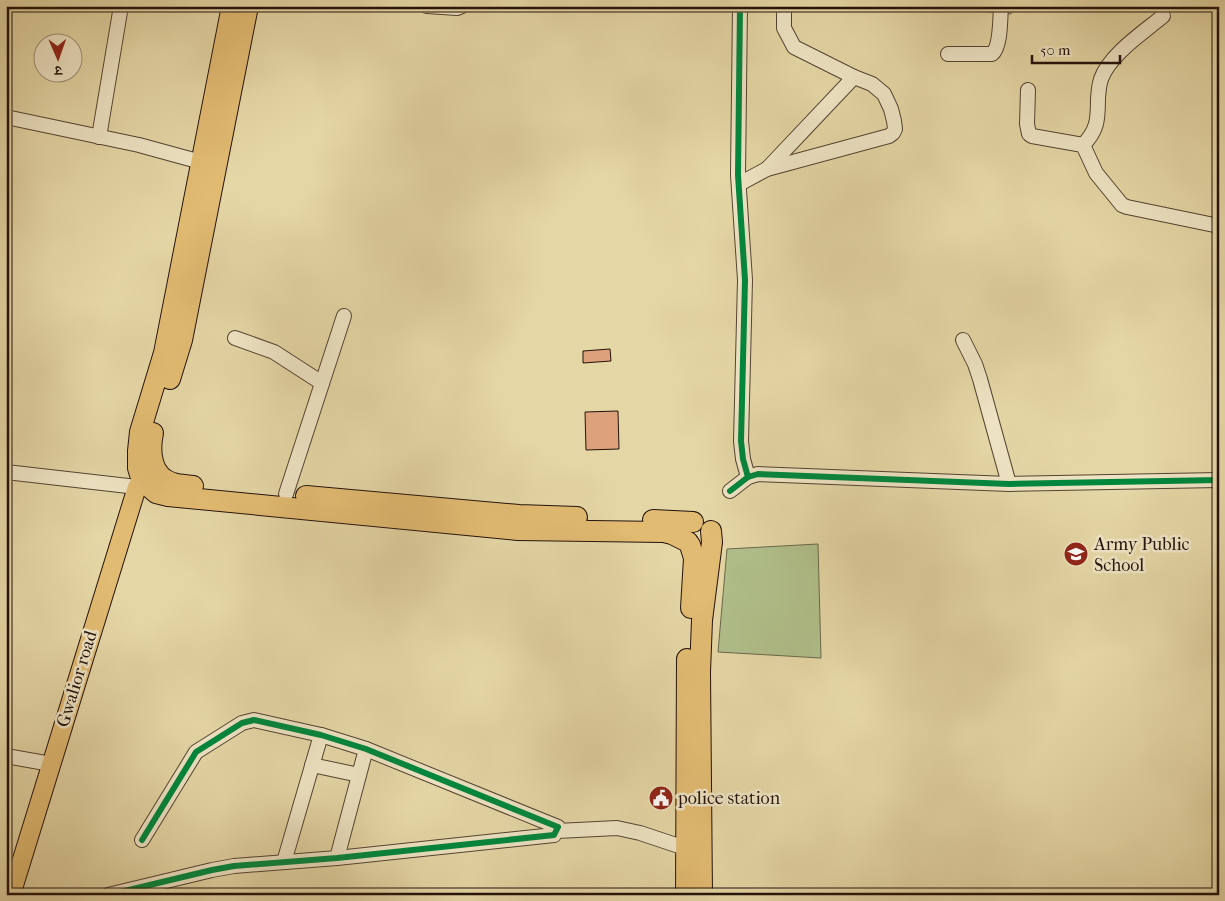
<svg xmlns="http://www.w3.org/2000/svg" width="1225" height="901" viewBox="0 0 1225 901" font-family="'IM FELL French Canon','Noto Serif Devanagari',serif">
	<rect width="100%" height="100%" fill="#e5d6a5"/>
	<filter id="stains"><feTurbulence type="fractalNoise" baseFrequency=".004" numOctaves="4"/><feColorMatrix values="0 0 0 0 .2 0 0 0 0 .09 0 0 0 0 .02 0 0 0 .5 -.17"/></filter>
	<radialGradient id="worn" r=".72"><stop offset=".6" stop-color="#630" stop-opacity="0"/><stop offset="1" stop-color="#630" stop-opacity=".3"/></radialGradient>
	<!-- green -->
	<g fill="#b0bf8a" stroke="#6a684b">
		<polygon points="927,6 1012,6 1011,14"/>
		<polygon points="818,544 821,658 718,652 727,549"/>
	</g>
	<!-- building -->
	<g fill="#dda27c" stroke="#23120c">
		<polygon points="610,349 611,361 583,363 583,351"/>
		<polygon points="618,411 619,449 586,450 585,412"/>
	</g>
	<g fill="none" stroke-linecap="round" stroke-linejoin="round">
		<defs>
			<g id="minor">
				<polyline points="427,6 457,8 462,6"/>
				<polyline points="740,6 738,175 745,280 741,441 743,459 748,477"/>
				<path d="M948 54H992C1001 47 1000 18 1001 6"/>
				<polyline points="1028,90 1027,124 1029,134 1032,136 1083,145 1096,173 1122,205 1127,207 1219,226"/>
				<polyline points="6,117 139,145 201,162"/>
				<polyline points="99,137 121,6"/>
				<path d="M1083 145C1106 122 1093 105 1101 79 1110 54 1144 32 1163 16"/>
				<polyline points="767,169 854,77"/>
				<polyline points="739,184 767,169 889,136 893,133 895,129 894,121 891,109 884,94 872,84 854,77 794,47 784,28 784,6"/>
				<polyline points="235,338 274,352 322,383"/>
				<polyline points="963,340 975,364 980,379 1009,484"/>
				<polyline points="6,472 137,487"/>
				<polyline points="730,491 748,477 758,474 1009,484 1219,480"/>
				<polyline points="286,494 344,316"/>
				<polyline points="6,756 51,764"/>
				<polyline points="312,765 359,775"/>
				<polyline points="557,831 617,828 640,833 685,848"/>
				<polyline points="337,858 366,749"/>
				<polyline points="284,862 321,735"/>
				<polyline points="108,895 212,870 234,866 337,858 554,835 558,827 366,749 321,735 254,720 242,723 196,752 142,840"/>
			</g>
			<polyline id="major" points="11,895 137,487 142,481 152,474"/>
			<g id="highway">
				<polyline points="232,6 164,353 140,432 138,451 138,468 142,481 156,493 168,496 518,530 664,532 672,534 688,542"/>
				<polyline points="170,379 182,340 248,6"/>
				<path d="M153 433C149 452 151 477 173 483 179 485 186 485 193 486"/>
				<polyline points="306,496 519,515 577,517"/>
				<polyline points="653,520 693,522"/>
				<polyline points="690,545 694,558 691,608"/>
				<polyline points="686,895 687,659"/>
				<polyline points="702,895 700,672 702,620 712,542 711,531"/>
			</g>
		</defs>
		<!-- minor casing -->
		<use href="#minor" stroke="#544332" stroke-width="16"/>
		<!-- major casing -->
		<use href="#major" stroke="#23120c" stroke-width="20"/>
		<!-- highway casing -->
		<use href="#highway" stroke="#23120c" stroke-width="22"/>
		<!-- minor -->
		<use href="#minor" stroke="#eee4c4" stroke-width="14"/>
		<!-- major -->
		<use href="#major" stroke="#e2bb72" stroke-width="18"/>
		<!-- highway -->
		<use href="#highway" stroke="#e2bb72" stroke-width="20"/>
		<defs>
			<g id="cycleway">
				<polyline points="740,6 738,175 745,280 741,441 743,459 748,477"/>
				<polyline points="730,491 748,477 758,474 1009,484 1219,480"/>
				<polyline points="108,895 212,870 234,866 337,858 554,835 558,827 366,749 321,735 254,720 242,723 196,752 142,840"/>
			</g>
		</defs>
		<!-- cycleway casing -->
		<use href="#cycleway" stroke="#eee4c4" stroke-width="9"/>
		<!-- cycleway -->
		<use href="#cycleway" stroke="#00873e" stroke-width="6"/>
	</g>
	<!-- icons -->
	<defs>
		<symbol id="school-disc" viewBox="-11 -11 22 22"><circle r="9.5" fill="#8f2418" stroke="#eee4c4"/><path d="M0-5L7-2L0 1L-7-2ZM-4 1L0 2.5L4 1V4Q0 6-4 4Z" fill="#fff"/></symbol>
		<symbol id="civic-disc" viewBox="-11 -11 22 22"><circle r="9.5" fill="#8f2418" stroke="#eee4c4"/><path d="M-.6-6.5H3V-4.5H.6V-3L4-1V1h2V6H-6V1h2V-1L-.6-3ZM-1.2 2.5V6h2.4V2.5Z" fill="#fff"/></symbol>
	</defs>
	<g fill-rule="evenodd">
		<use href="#school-disc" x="1062" y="540" width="28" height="28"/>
		<use href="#civic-disc" x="647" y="784" width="28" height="28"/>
	</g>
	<g text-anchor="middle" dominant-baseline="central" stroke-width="5" stroke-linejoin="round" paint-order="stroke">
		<!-- poi labels -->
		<g font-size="18" fill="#23120c" stroke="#eee4c4" text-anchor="start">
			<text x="1094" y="544">Army Public<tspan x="1094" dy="21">School</tspan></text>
			<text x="678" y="798">police station</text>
		</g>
		<!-- street labels -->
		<g font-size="18" fill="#23120c" stroke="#eee4c4">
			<text transform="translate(77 679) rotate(-73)">Gwalior road</text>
		</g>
	</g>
	<!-- margin -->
	<rect width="1225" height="901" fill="none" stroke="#e5d6a5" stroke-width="25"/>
	<rect x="8" y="8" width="1210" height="886" fill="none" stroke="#23120c" stroke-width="2.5"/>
	<rect x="12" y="12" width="1200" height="876" fill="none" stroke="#23120c"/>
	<!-- north arrow -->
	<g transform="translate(58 58) rotate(178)"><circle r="24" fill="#eee4c4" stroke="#9d907a"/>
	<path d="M0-4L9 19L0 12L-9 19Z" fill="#8f2418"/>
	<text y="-8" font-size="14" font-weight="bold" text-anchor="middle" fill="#23120c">उ</text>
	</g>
	<!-- scale -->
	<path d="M1032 55v8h88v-8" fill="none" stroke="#23120c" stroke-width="2.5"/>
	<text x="1040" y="55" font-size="15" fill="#23120c" stroke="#eee4c4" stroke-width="4" paint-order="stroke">50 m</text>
	<rect width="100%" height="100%" filter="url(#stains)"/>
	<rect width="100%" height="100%" fill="url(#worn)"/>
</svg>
